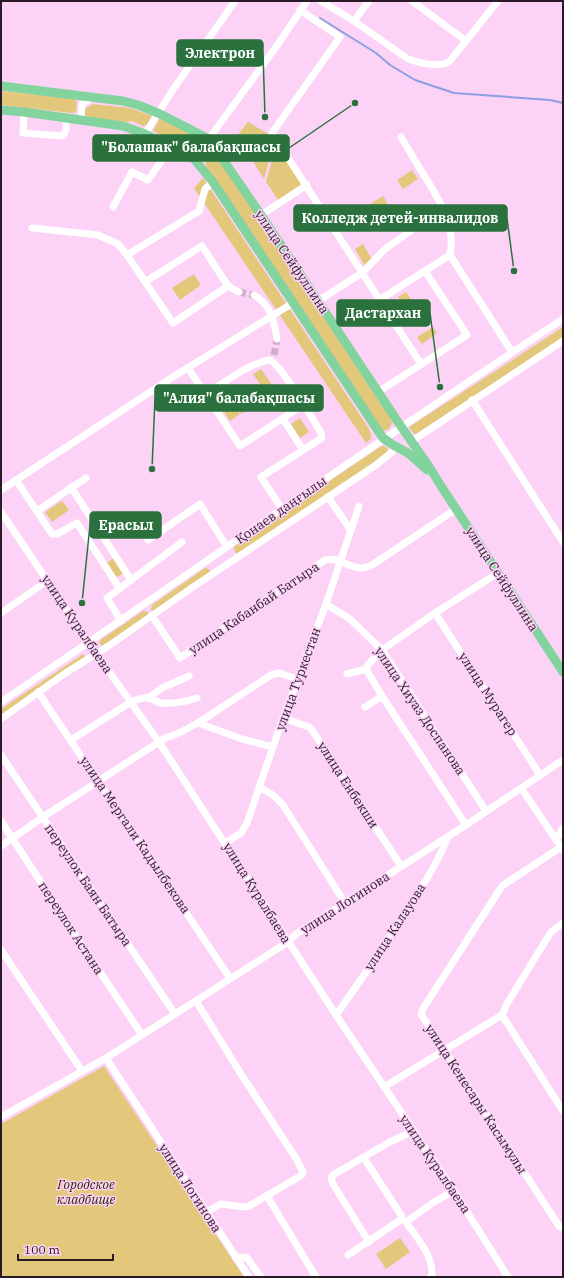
<svg xmlns="http://www.w3.org/2000/svg" width="564" height="1278" viewBox="0 0 564 1278" font-family="'IBM Plex Serif',serif">
	<rect width="100%" height="100%" fill="#fcd3f7"/>
	<!-- green -->
	<g fill="#e3c77b">
		<polygon points="1,91 75,99 77,103 76,112 72,113 1,105"/>
		<polygon points="93,104 130,108 152,116 147,125 143,126 132,121 128,122 88,118 85,115 85,109"/>
		<polygon points="159,119 162,119 201,138 196,148 189,151 153,131"/>
		<polygon points="248,122 270,135 274,141 264,179 237,136"/>
		<polygon points="276,146 303,185 279,201 266,182"/>
		<polygon points="209,153 214,153 220,160 390,418 392,423 389,429 383,431 206,166 204,158"/>
		<polygon points="412,170 418,179 403,189 397,180"/>
		<path d="M203 178 367 426C370 431 372 434 371 439L366 443 194 188Z"/>
		<polygon points="383,196 389,206 367,220 361,210"/>
		<polygon points="363,244 373,261 365,266 355,249"/>
		<polygon points="194,274 201,285 180,300 172,288"/>
		<polygon points="406,292 416,308 408,313 398,297"/>
		<polygon points="433,327 437,333 422,344 417,337"/>
		<polygon points="563,327 563,338 415,435 409,427"/>
		<polygon points="261,369 272,385 264,390 253,374"/>
		<polygon points="254,391 261,401 241,414 235,404"/>
		<polygon points="227,399 230,403 232,402 240,414 230,421 219,404"/>
		<polygon points="300,418 309,432 300,438 291,424"/>
		<polygon points="383,446 386,447 388,450 386,455 238,554 235,552 234,546 237,543 380,447"/>
		<polygon points="62,501 69,510 52,522 45,512"/>
		<polygon points="115,557 125,572 114,579 104,565"/>
		<polygon points="205,568 209,569 210,572 153,612 151,610 152,605"/>
		<polygon points="143,611 148,612 149,615 102,646 99,642 102,639"/>
		<polygon points="83,654 87,659 1,718 1,709"/>
		<polygon points="104,1066 244,1277 3,1277 1,1275 1,1124"/>
		<polygon points="400,1238 410,1252 386,1269 376,1254"/>
	</g>
	<g fill="none" stroke-linecap="round" stroke-linejoin="round">
		<!-- stream -->
		<polyline stroke="#899fe1" stroke-width="2" points="320,18 376,53 390,65 415,80 454,93 550,100 563,103"/>
		<!-- minor-tunnel -->
		<g stroke="#d2aece" stroke-width="7" stroke-dasharray="7 3.5" stroke-linecap="butt">
			<polyline points="239,292 254,295"/>
			<polyline points="274,355 277,339"/>
		</g>
		<!-- minor -->
		<g stroke="#fff" stroke-width="7">
			<path d="M321 1 354 21 408 59C420 63 438 68 449 62L498 1"/>
			<polyline points="412,1 466,41"/>
			<polyline points="300,10 340,37 272,133 421,364"/>
			<polyline points="354,21 369,1"/>
			<polyline points="24,112 23,133 63,136 66,130 66,118"/>
			<polyline points="81,120 82,104 88,100 94,98"/>
			<polyline points="145,134 172,91 235,1"/>
			<path d="M401 137C410 152 418 166 427 180 441 203 456 227 450 255L512 352"/>
			<polyline points="194,159 276,47 307,1"/>
			<polyline points="113,207 132,172 148,180 171,147"/>
			<polyline points="261,215 307,185"/>
			<polyline points="32,228 98,235 118,244 127,255 173,323 228,286"/>
			<polyline points="127,255 199,211 205,189 213,182"/>
			<polyline points="145,282 202,246 228,286 239,292"/>
			<path d="M254 295C271 305 274 321 277 339"/>
			<polyline points="379,300 450,255"/>
			<polyline points="318,301 362,273 385,249 443,208"/>
			<polyline points="188,368 240,446 303,405"/>
			<polyline points="378,392 467,335 425,271"/>
			<path d="M206 394C224 383 249 363 270 360 281 365 313 419 321 433L322 438 261 477 282 509"/>
			<polyline points="472,400 563,542"/>
			<polyline points="283,419 303,450"/>
			<polyline points="412,441 563,341"/>
			<polyline points="16,480 52,534 57,534 77,523 120,589"/>
			<polyline points="71,487 131,580"/>
			<polyline points="1,490 176,375 293,303"/>
			<polyline points="328,497 350,529"/>
			<polyline points="37,511 86,478"/>
			<polyline points="1,512 93,649 159,742 336,1015 454,1191 508,1277"/>
			<polyline points="148,540 200,504 227,547"/>
			<polyline points="326,604 350,619 382,650 486,811"/>
			<polyline points="1,613 47,581"/>
			<polyline points="435,613 540,775"/>
			<path d="M151 616 157 623 180 658 325 560C336 556 348 567 360 568 364 569 369 566 372 565L456 509"/>
			<polyline points="121,621 107,598 182,542"/>
			<polyline points="347,674 362,670 367,671"/>
			<polyline points="38,692 230,978"/>
			<polyline points="148,698 162,688 189,676"/>
			<path d="M1 702C189 575 373 443 563 319"/>
			<polyline points="365,707 382,696"/>
			<polyline points="283,718 309,727 312,730 401,866"/>
			<polyline points="1,719 64,674 107,647 193,587 376,465 392,452"/>
			<polyline points="198,723 242,739 273,747"/>
			<path d="M71 740 131 702C136 700 143 697 149 698 153 699 157 702 161 703 173 704 185 702 197 698"/>
			<polyline points="1,755 175,1014"/>
			<polyline points="259,787 273,795 283,805 345,903"/>
			<polyline points="521,788 563,850"/>
			<polyline points="1,821 68,924 142,1035"/>
			<polyline points="466,825 382,696 366,669 367,666 382,650 435,613 498,573"/>
			<polyline points="556,840 563,828"/>
			<polyline points="225,843 241,833 247,823 283,718 326,604 359,506"/>
			<polyline points="1,846 43,817 165,738 177,734 198,723 271,675 279,673 297,679"/>
			<polyline points="561,847 502,886 424,1007 421,1014 559,1226 563,1228"/>
			<polyline points="1,950 82,1071"/>
			<polyline points="196,1001 241,1074 297,1160 303,1172 302,1175 249,1206 244,1207 221,1204 206,1212"/>
			<path d="M336 1015C355 989 373 962 391 934 412 903 434 871 448 837"/>
			<polyline points="502,1015 563,1111"/>
			<polyline points="502,1015 508,1002 551,932 563,923"/>
			<polyline points="106,1058 249,1277"/>
			<polyline points="384,1087 502,1015"/>
			<polyline points="1,1117 106,1058 288,942 296,934 466,825 563,760"/>
			<polyline points="267,1196 316,1277"/>
			<polyline points="369,1242 333,1184 331,1178 333,1175 388,1143 413,1131"/>
			<polyline points="348,1255 402,1219 401,1215 364,1158"/>
			<polyline points="236,1258 243,1257 247,1258 261,1277"/>
			<path d="M430 1277 432 1274C432 1254 417 1238 406 1222L434 1202 454 1191"/>
		</g>
		<!-- major -->
		<g stroke="#83d39e" stroke-width="9">
			<polyline points="1,86 123,101 138,105 158,113 209,139 261,215 398,422 428,465 441,486 563,672"/>
			<polyline points="1,110 24,112 123,126 145,134 194,159 213,182 383,438 393,445 408,453 427,470"/>
		</g>
	</g>
	<g text-anchor="middle" dominant-baseline="central" stroke-width="3" stroke-linejoin="round" paint-order="stroke">
		<!-- street labels -->
		<g font-size="13" fill="#291b28" stroke="#fcd3f7">
			<text transform="translate(292 262) rotate(56)">улица Сейфуллина</text>
			<text transform="translate(281 510) rotate(-35)">Қонаев даңғылы</text>
			<text transform="translate(502 579) rotate(57)">улица Сейфуллина</text>
			<text transform="translate(254 608) rotate(-34)">улица Кабанбай Батыра</text>
			<text transform="translate(77 624) rotate(56)">улица Куралбаева</text>
			<text transform="translate(298 679) rotate(-70)">улица Туркестан</text>
			<text transform="translate(488 694) rotate(57)">улица Мурагер</text>
			<text transform="translate(420 711) rotate(56)">улица Хиуаз Доспанова</text>
			<text transform="translate(348 785) rotate(57)">улица Енбекши</text>
			<text transform="translate(135 835) rotate(56)">улица Мергали Кадылбекова</text>
			<text transform="translate(88 885) rotate(56)">переулок Баян Батыра</text>
			<text transform="translate(257 893) rotate(58)">улица Куралбаева</text>
			<text transform="translate(345 903) rotate(-33)">улица Логинова</text>
			<text transform="translate(395 927) rotate(-57)">улица Калауова</text>
			<text transform="translate(71 928) rotate(57)">переулок Астана</text>
			<text transform="translate(476 1099) rotate(57)">улица Кенесары Касымулы</text>
			<text transform="translate(435 1164) rotate(56)">улица Куралбаева</text>
			<text transform="translate(190 1188) rotate(57)">улица Логинова</text>
		</g>
		<!-- park labels -->
		<g font-size="13" font-style="italic" fill="#342906" stroke="#fcd3f7">
			<text x="86" y="1184">Городское<tspan x="86" dy="15">кладбище</tspan></text>
		</g>
	</g>
	<!-- callouts -->
	<path fill="none" stroke="#2a713e" stroke-width="1.5" d="M265 117L263 53M355 103L289 148M514 271L507 218M440 387L430 313M152 469L155 398M82 603L90 525"/>
	<g fill="#2a713e" stroke="#fcd3f7" stroke-width="1.5">
		<circle cx="265" cy="117" r="4"/>
		<circle cx="355" cy="103" r="4"/>
		<circle cx="514" cy="271" r="4"/>
		<circle cx="440" cy="387" r="4"/>
		<circle cx="152" cy="469" r="4"/>
		<circle cx="82" cy="603" r="4"/>
	</g>
	<g fill="#2a713e" stroke="#2a713e" stroke-width="1.5">
		<rect x="177" y="40" width="86" height="26" rx="4"/>
		<rect x="93" y="135" width="196" height="26" rx="4"/>
		<rect x="294" y="205" width="213" height="26" rx="4"/>
		<rect x="337" y="300" width="93" height="26" rx="4"/>
		<rect x="155" y="385" width="168" height="26" rx="4"/>
		<rect x="90" y="512" width="71" height="26" rx="4"/>
	</g>
	<g font-size="14" text-anchor="middle" font-weight="bold" fill="#fff">
		<text x="220" y="58">Электрон</text>
		<text x="191" y="152">"Болашак" балабақшасы</text>
		<text x="400" y="223">Колледж детей-инвалидов</text>
		<text x="383" y="318">Дастархан</text>
		<text x="239" y="403">"Алия" балабақшасы</text>
		<text x="126" y="530">Ерасыл</text>
	</g>
	<!-- border -->
	<rect width="564" height="1278" fill="none" stroke="#291b28" stroke-width="4"/>
	<!-- scale -->
	<path d="M18 1254v6h95v-6" fill="none" stroke="#291b28" stroke-width="2"/>
	<text x="24" y="1254" font-size="12" fill="#291b28" stroke="#fcd3f7" stroke-width="3" paint-order="stroke">100 m</text>
</svg>
